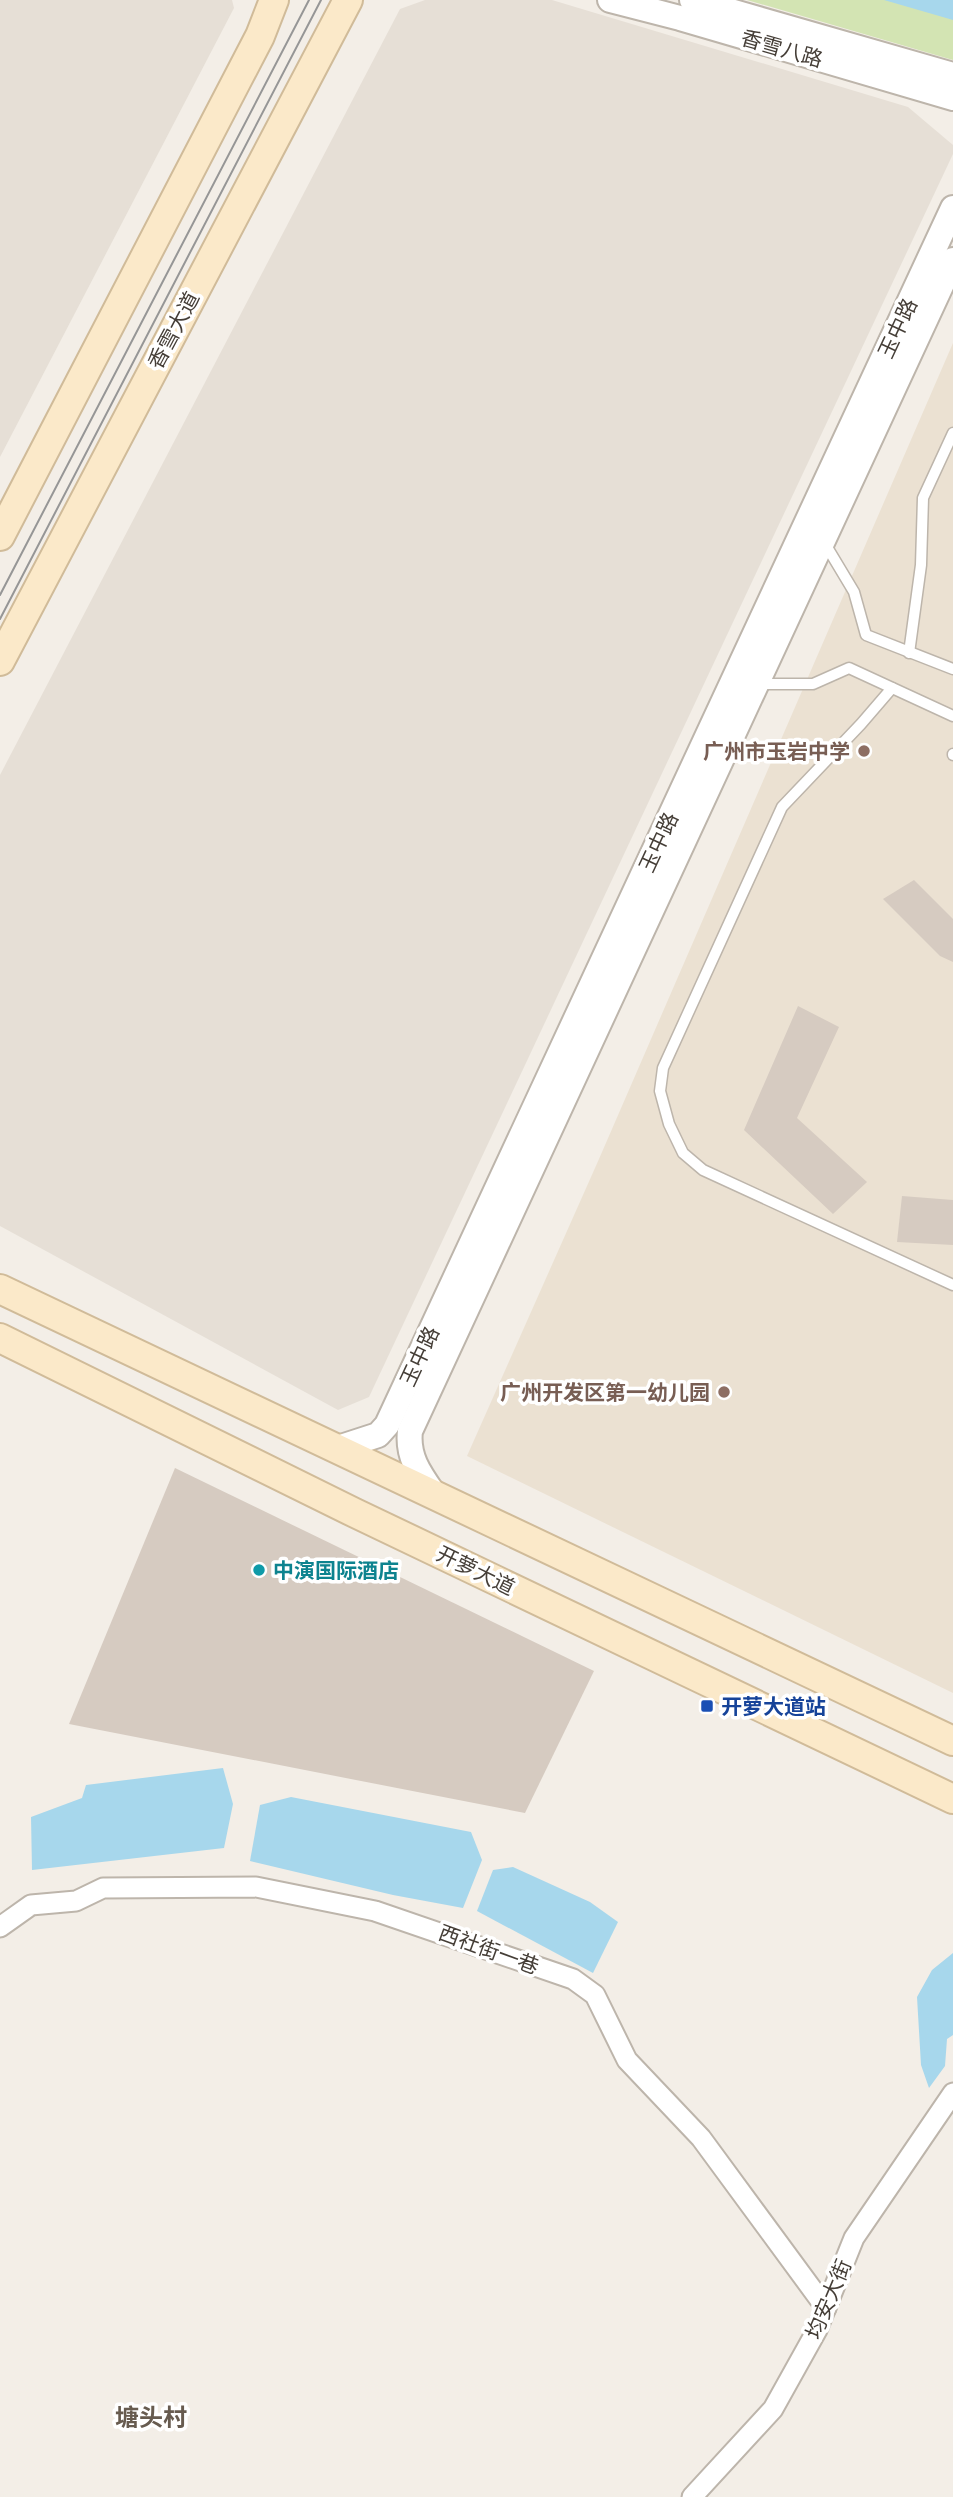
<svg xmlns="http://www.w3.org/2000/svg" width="953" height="2497" viewBox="0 0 953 2497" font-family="Ubuntu,'Noto Sans SC',sans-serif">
	<rect width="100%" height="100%" fill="#f3eee7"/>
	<!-- residential -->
	<g fill="#e6dfd6">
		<polygon points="0,0 232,0 234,8 0,457"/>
		<polygon points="425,0 552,0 908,107 953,145 953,154 369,1397 338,1410 0,1226 0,775 400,9"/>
	</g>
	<!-- education -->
	<polygon fill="#ebe1d2" points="953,343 953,1693 467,1456 599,1159"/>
	<!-- green -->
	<polygon fill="#d3e4b3" points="747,0 953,0 953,60"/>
	<!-- water -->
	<g fill="#a7d7ec">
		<polygon points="884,0 953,0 953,20"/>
		<polygon points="223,1768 233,1804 224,1848 32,1870 31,1817 82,1798 86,1785"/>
		<polygon points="291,1797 471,1832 482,1860 463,1908 393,1895 250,1861 260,1805"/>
		<polygon points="513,1867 590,1902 618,1922 593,1973 477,1911 493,1870"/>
		<polygon points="953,1953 953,2035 947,2039 945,2066 929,2088 921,2065 917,1997 932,1970"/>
	</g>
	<!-- building -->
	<g fill="#d6cbc1">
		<polygon points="914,880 953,919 953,962 940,956 883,899"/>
		<polygon points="798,1006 839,1027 797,1118 867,1182 833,1214 744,1130"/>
		<polygon points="902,1196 953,1200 953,1245 897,1242"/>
		<polygon points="175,1468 594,1671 525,1813 69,1724"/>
	</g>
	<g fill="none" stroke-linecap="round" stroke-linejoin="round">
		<defs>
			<g id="service">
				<polyline points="824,542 854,592 866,635 953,669"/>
				<polyline points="909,653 921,565 923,498 953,433"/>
				<polyline points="757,684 813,684 849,668 953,716"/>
				<polyline points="892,688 861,724 782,807 663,1068 660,1091 669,1124 683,1153 703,1170 953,1285"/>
				<polyline points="953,754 953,755"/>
			</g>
			<g id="minor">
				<polyline points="0,1927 31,1905 76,1901 103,1888 256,1887 375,1911 573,1979 595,1995 627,2060 701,2138 826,2308"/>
				<polyline points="692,2497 773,2409 817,2330 854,2238 953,2093"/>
			</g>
			<g id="tertiary">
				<polyline points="610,0 680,18 953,98"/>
				<polyline points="692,0 953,75"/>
				<polyline points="338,1448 378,1435 387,1425 953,208"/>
				<path d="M433 1493C419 1473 407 1456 410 1431L953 260"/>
			</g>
			<g id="secondary">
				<polyline points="0,536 260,36 274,0"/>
				<polyline points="0,661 348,0"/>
				<polyline points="0,1289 953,1741"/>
				<polyline points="0,1338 355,1513 953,1799"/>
			</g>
		</defs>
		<!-- service casing -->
		<use href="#service" stroke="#bdb5ab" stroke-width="13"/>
		<!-- minor casing -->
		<use href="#minor" stroke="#bdb5ab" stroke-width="23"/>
		<!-- tertiary casing -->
		<use href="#tertiary" stroke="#bdb5ab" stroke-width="28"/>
		<!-- secondary casing -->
		<use href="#secondary" stroke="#d0bb99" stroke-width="32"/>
		<!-- service -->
		<use href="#service" stroke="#fff" stroke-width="10"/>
		<!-- minor -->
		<use href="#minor" stroke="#fff" stroke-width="19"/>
		<!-- tertiary -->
		<use href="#tertiary" stroke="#fff" stroke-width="24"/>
		<!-- secondary -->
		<use href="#secondary" stroke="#fbe9c9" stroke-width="28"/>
		<!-- tram -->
		<g stroke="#969696" stroke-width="2">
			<polyline points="0,595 309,0"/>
			<polyline points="0,619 321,0"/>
		</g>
	</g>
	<!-- markers -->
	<g fill="#8d6e63" stroke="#fff" stroke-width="2.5">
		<circle cx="864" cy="751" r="7"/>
		<circle cx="724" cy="1392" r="7"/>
	</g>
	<circle fill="#0f9aa8" stroke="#fff" stroke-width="2.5" cx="259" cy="1570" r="7"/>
	<rect fill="#1a4fb4" stroke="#fff" stroke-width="2.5" x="700" y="1699" width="14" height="14" rx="3.5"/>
	<g text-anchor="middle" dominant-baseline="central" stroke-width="7" stroke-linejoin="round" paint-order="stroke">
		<!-- street labels -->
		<g font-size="21" fill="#453e37" stroke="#fff">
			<text transform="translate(782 48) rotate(16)">香雪八路</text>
			<text transform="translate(897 328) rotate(-65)">玉中路</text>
			<text transform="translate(173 330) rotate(-62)">香雪大道</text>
			<text transform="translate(658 842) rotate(-65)">玉中路</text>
			<text transform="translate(419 1356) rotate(-65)">玉中路</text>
			<text transform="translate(476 1570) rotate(26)">开萝大道</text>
			<text transform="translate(489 1949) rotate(20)">西社街一巷</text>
			<text transform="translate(828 2299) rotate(-67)">均安大街</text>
		</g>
		<!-- education labels -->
		<g font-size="21" font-weight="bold" fill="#785e54" stroke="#fff" text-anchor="end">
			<text x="850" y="751">广州市玉岩中学</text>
			<text x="710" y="1392">广州开发区第一幼儿园</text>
		</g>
		<!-- culture labels -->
		<g font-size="21" font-weight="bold" fill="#0d838f" stroke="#fff" text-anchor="start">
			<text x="273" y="1570">中演国际酒店</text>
		</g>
		<!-- transit labels -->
		<g font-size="21" font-weight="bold" fill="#164399" stroke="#fff" text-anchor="start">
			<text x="721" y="1706">开萝大道站</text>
		</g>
		<!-- quarter labels -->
		<g font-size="24" font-weight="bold" fill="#675b4f" stroke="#fff">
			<text x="151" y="2417">塘头村</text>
		</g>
	</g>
</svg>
